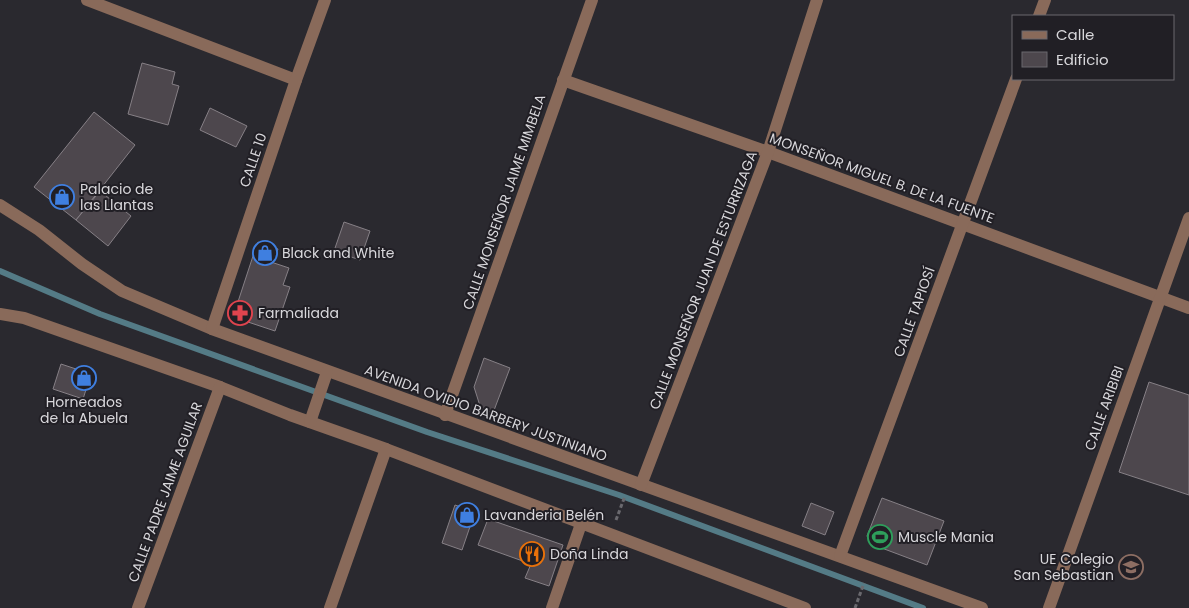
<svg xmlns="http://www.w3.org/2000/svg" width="1189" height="608" viewBox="0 0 1189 608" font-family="Poppins,sans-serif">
	<rect width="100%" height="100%" fill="#2a292f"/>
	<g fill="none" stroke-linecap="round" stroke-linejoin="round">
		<!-- stream -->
		<polyline stroke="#547b86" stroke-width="6" points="0,271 100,314 427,432 619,495 923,608"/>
	</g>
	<!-- building -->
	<g fill="#4d474d" stroke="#868086">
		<polygon points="142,63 175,72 172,84 179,86 168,125 128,114"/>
		<polygon points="210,108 247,126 236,147 200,130"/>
		<polygon points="94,112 135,145 76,220 34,187"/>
		<polygon points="100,191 131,216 108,246 76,220"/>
		<polygon points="344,222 370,231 360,260 334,251"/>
		<polygon points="258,242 278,249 273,263 253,256"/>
		<polygon points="253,256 289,268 283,285 290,287 275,331 233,317"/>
		<polygon points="484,358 510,368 493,413 481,409 474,387"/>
		<polygon points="61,364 91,374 83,399 53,389"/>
		<polygon points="1149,382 1189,395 1189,495 1119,472"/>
		<polygon points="882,498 944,521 927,565 871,544 867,536"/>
		<polygon points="811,503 834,512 825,535 802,526"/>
		<polygon points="455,505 475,512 462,550 442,543"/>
		<polygon points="488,519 563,545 549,586 525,578 531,564 478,545"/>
	</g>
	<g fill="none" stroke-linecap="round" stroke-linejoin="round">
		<!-- path -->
		<g stroke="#6a696e" stroke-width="3" stroke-dasharray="4 2.5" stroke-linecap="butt">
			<polyline points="616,520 625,496"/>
			<polyline points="855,608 864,583"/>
		</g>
		<!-- minor -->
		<g stroke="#896a5a" stroke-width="12">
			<polyline points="87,0 296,80"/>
			<polyline points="1039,16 1045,0"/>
			<polyline points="563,80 768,152 1189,308"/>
			<polyline points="0,205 39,230 82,264 122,291 212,329 982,608"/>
			<polyline points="0,314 24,318 220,387 290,415 386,449 805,608"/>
			<polyline points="212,329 296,80 325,0"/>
			<polyline points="445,415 592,0"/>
			<polyline points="310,422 327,372"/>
			<polyline points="641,485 768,152 817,0"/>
			<polyline points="840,556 1016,79"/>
			<polyline points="138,608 220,387"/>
			<polyline points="330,608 386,449"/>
			<polyline points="552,608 581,524"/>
			<polyline points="1049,608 1189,218"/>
		</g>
	</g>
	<!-- icons -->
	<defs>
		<symbol id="shop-ring" viewBox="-11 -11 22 22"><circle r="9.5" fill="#211f25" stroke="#3f7fe0" stroke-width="1.5"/><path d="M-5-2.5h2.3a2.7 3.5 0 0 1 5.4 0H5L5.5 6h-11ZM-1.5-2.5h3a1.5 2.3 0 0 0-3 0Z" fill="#3f7fe0"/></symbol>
		<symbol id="pharmacy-ring" viewBox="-11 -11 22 22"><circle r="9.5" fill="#211f25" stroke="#e0444e" stroke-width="1.5"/><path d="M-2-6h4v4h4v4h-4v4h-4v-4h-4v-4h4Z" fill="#e0444e"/></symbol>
		<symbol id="stadium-ring" viewBox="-11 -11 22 22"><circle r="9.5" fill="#211f25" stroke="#2e9e5b" stroke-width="1.5"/><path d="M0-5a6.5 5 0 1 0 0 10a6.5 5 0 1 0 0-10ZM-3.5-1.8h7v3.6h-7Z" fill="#2e9e5b"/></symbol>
		<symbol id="restaurant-ring" viewBox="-11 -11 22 22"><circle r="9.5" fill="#211f25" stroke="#e8710a" stroke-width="1.5"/><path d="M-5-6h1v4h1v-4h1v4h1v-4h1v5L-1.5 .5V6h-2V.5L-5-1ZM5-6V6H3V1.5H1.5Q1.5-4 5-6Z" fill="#e8710a"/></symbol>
		<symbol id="school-ring" viewBox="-11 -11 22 22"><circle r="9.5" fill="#211f25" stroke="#8d6e63" stroke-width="1.5"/><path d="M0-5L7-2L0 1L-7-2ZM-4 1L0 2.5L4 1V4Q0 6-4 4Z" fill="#8d6e63"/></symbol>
	</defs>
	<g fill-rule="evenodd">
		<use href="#shop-ring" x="48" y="183" width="28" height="28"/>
		<use href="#shop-ring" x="251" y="239" width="28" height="28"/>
		<use href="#pharmacy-ring" x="226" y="299" width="28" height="28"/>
		<use href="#shop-ring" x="70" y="364" width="28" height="28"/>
		<use href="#shop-ring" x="453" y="501" width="28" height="28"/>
		<use href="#stadium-ring" x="866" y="523" width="28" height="28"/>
		<use href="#restaurant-ring" x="518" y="540" width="28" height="28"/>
		<use href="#school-ring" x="1117" y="553" width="28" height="28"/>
	</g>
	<g text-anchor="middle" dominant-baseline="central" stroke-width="4" stroke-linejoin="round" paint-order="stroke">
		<!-- street labels -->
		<g font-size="14" fill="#d8d7db" stroke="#211f25">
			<text transform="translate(253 160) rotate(-71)">CALLE 10</text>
			<text transform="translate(882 178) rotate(20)">MONSEÑOR MIGUEL B. DE LA FUENTE</text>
			<text transform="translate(504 202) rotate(-71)">CALLE MONSEÑOR JAIME MIMBELA</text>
			<text transform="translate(703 280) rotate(-69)">CALLE MONSEÑOR JUAN DE ESTURRIZAGA</text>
			<text transform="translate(914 312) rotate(-70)">CALLE TAPIOSÍ</text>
			<text transform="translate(1104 408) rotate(-70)">CALLE ARIBIBI</text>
			<text transform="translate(486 413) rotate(20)">AVENIDA OVIDIO BARBERY JUSTINIANO</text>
			<text transform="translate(165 492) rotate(-70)">CALLE PADRE JAIME AGUILAR</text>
		</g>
		<!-- poi labels -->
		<g font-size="14" fill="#d8d7db" stroke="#211f25" text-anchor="start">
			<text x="80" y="189">Palacio de<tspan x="80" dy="16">las Llantas</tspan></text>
			<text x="282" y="253">Black and White</text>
			<text x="258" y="313">Farmaliada</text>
			<text x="84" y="402" text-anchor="middle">Horneados<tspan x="84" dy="16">de la Abuela</tspan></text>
			<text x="484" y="515">Lavanderia Belén</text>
			<text x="898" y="537">Muscle Mania</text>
			<text x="550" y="554">Doña Linda</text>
			<text x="1114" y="559" text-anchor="end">UE Colegio<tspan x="1114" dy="16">San Sebastian</tspan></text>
		</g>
	</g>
	<!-- legend -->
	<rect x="1012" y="15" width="162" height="65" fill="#211f25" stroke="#6a696e"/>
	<rect x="1022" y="31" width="25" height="8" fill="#896a5a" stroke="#6a696e"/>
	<text x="1056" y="40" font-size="15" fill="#d8d7db">Calle</text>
	<rect x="1022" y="52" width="25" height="15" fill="#4d474d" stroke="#6a696e"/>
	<text x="1056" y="65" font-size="15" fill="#d8d7db">Edificio</text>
</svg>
